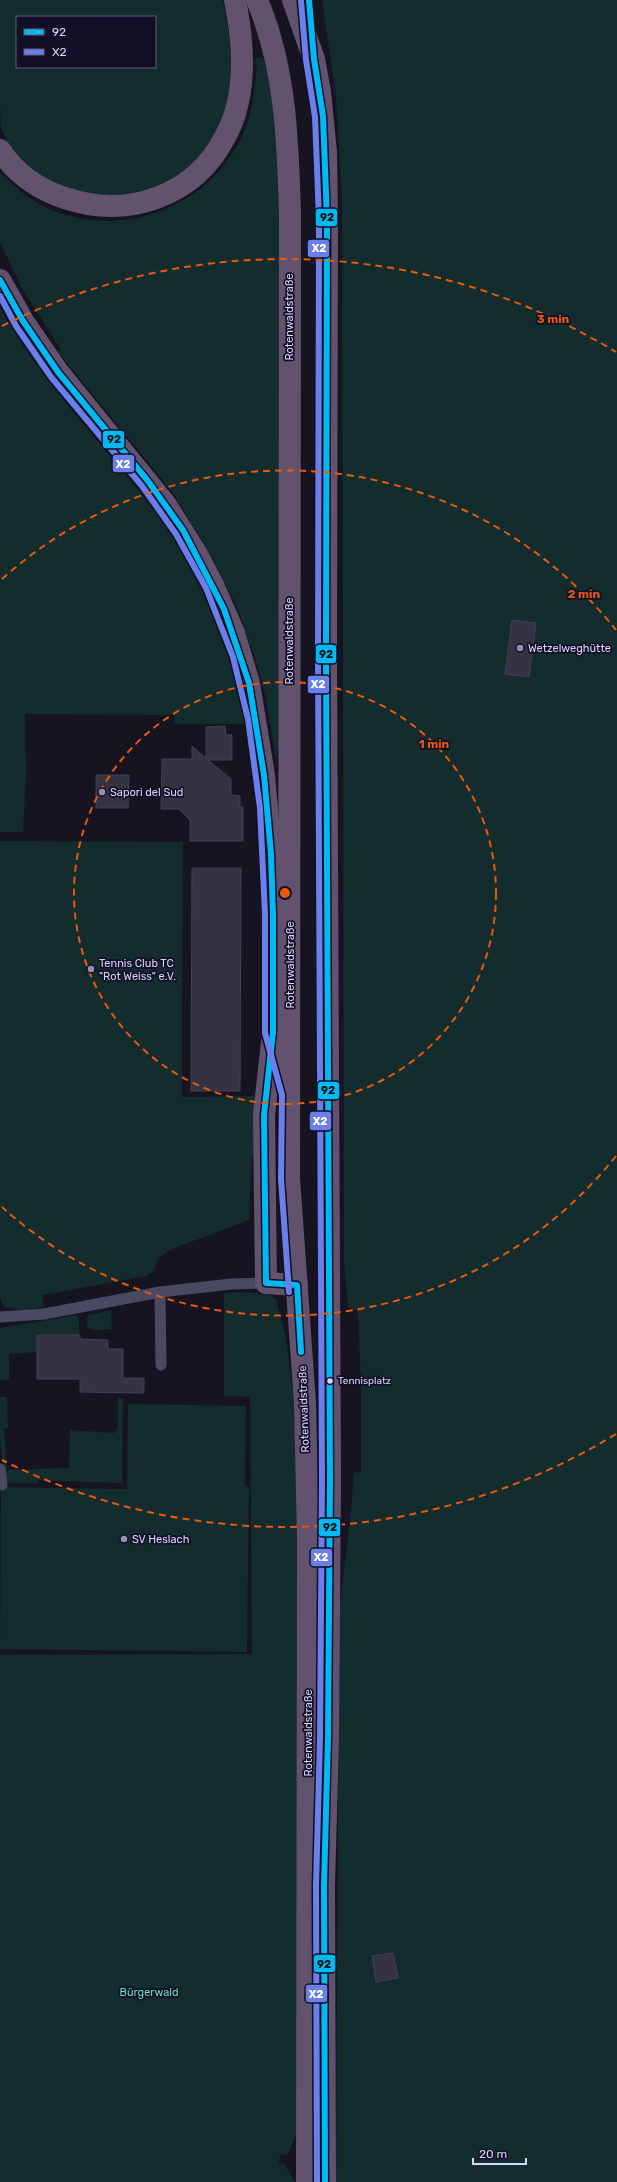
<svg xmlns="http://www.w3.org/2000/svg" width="617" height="2182" viewBox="0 0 617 2182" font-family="Rubik,sans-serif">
	<rect width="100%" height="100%" fill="#161421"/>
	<!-- green -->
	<g fill="#132c2d" fill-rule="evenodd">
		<path d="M0 0H223C228 27 233 53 230 81 224 142 184 189 121 194 90 197 60 190 36 171 22 160 6 145 1 127 0 117 0 104 0 94 0 63 0 31 0 0ZM17 17H155V67H17Z"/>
		<polygon points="322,0 617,0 617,2182 336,2182 339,1614 350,1520 354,1472 361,1473 361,1386 358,1311 348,1307 344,1262 342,196 336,97"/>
		<path d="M257 57 263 58C277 105 277 155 279 203V745L276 760 266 699 254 654 236 605 213 559 173 493 58 352 61 350 20 285 0 242V173C14 186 31 201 49 209 120 239 205 210 240 140 252 117 255 89 257 64L254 63Z"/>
		<path d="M0 308C43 385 106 446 159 517 203 578 231 651 245 724H175L174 715 25 714 26 774 23 832H0Z"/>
		<polygon points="0,841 183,842 182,1097 258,1096 257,1155 252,1155 249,1220 172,1249 161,1256 152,1272 147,1276 42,1295 44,1307 19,1310 3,1306 0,1297"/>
		<polygon points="242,1292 269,1294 276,1299 286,1338 294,1400 298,1515 298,2130 288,2154 280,2155 279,2163 285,2165 295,2182 0,2182 0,1655 252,1654 250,1397 224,1396 224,1293"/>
		<polygon points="111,1310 112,1329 93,1330 87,1328 88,1315"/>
		<polygon points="76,1315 79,1319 79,1335 38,1335 37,1352 9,1354 9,1380 0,1380 0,1397 7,1397 8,1428 4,1428 7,1470 69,1468 70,1430 114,1433 118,1429 118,1398 123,1398 122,1483 38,1480 38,1483 4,1483 0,1438 0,1328"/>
		<polygon points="128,1404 246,1406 245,1487 249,1487 247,1652 0,1649 1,1487 127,1489"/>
	</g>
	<!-- building -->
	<g fill="#343243" stroke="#433f54">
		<polygon points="512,620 536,623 529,677 505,674"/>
		<polygon points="225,726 226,735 232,735 232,760 208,760 231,779 231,795 240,796 240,807 243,807 243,841 190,841 190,820 179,809 161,809 162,759 192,759 192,746 206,758 206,727"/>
		<polygon points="96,775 129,775 128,808 96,808"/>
		<polygon points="192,868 241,868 240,1091 191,1091"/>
		<polygon points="37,1335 80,1335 80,1339 108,1340 108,1349 123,1349 123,1378 144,1378 144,1393 80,1392 80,1379 37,1379"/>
		<polygon points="393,1953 398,1978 376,1982 372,1956"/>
	</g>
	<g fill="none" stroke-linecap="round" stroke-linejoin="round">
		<!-- service -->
		<g stroke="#4a4962" stroke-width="11">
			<polyline points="160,1292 161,1365"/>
			<polyline points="0,1317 44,1314 160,1292 231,1284 266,1283"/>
			<polyline points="0,1469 2,1485"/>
		</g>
		<!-- trunk -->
		<g stroke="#62526e" stroke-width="22">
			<path d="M257 0C286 68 288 143 290 215L289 1178 305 1403 308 1538 307 2182"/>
			<polyline points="293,0 314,59 320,92 326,152 327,219 326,656 330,1480 328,1738 324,1886 325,2182"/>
			<path d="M0 150C15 173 39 190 65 198 127 219 194 197 225 137 248 96 244 44 235 0"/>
			<polyline points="0,280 23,321 58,372 166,505 198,556 213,585 234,633 249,683 264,775 271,854 273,1032 282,1064"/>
			<polyline points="272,1042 264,1115 266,1283 297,1285"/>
		</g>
		<defs>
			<g id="bus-1">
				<polyline points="309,0 314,59 323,116 327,219 326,656 330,1480 328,1738 324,1886 325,2182"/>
				<polyline points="0,280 23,321 58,372 148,481 183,530 224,609 249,683 264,775 271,854 273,914 273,1032 264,1115 266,1283 297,1285 301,1352"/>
			</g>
			<g id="bus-2">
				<polyline points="301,1 306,60 315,117 319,219 318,656 322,1480 320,1738 316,1886 317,2182"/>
				<polyline points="0,296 16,326 51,377 142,486 176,534 206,588 233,657 248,719 260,808 265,914 265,1033 282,1095 281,1179 289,1292"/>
			</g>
		</defs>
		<!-- bus-1 casing -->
		<use href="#bus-1" stroke="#130f26" stroke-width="9"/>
		<!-- bus-2 casing -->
		<use href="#bus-2" stroke="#130f26" stroke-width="9"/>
		<!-- bus-1 -->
		<use href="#bus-1" stroke="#00b9f2" stroke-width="6"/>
		<!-- bus-2 -->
		<use href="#bus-2" stroke="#6a7fea" stroke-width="6"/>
	</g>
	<!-- distance rings -->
	<g fill="none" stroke="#e8590c" stroke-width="2" stroke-dasharray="7 5">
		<circle cx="285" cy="893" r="211"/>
		<path d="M616 1156A423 423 0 0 1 2 1207M2 579A423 423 0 0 1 616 630"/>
		<path d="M616 1434A634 634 0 0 1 2 1460M2 326A634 634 0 0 1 616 352"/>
	</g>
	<!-- markers -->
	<g fill="#9591b1" stroke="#130f26" stroke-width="1.5">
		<circle cx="520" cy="648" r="4"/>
		<circle cx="102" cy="792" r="4"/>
		<circle cx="91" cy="969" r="4"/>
		<circle cx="124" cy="1539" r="4"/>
	</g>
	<circle fill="#d9d4ff" stroke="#130f26" stroke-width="1.5" cx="330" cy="1381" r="3.5"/>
	<g text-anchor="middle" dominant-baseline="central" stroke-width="3.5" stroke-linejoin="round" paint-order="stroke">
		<!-- bus labels -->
		<g font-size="10" fill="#d9d4ff" stroke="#130f26" text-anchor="start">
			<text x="338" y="1381">Tennisplatz</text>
		</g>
		<!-- street labels -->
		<g font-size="11" fill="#d9d4ff" stroke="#130f26">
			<text transform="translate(289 317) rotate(-90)">Rotenwaldstraße</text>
			<text transform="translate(289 641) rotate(-90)">Rotenwaldstraße</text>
			<text transform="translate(290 965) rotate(-90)">Rotenwaldstraße</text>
			<text transform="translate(304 1409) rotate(-92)">Rotenwaldstraße</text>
			<text transform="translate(308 1733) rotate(-90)">Rotenwaldstraße</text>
		</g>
		<!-- poi labels -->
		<g font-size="11" fill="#d9d4ff" stroke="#130f26" text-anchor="start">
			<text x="528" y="648">Wetzelweghütte</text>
			<text x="110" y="792">Sapori del Sud</text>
			<text x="99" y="963">Tennis Club TC<tspan x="99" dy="13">"Rot Weiss" e.V.</tspan></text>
			<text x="132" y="1539">SV Heslach</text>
		</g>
		<!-- park labels -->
		<g font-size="11" fill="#5fe0c0" stroke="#130f26">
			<text x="149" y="1992">Bürgerwald</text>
		</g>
	</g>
	<circle cx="285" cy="893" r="6" fill="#e8590c" stroke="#130f26" stroke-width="2"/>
	<g font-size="12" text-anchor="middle" font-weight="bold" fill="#e8590c" stroke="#130f26" stroke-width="3.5" stroke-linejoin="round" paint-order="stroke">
		<text x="553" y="323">3 min</text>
		<text x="584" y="598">2 min</text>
		<text x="434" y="748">1 min</text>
	</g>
	<g stroke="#130f26" stroke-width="1.5">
		<rect x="315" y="208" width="23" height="19" rx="4" fill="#00b9f2"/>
		<rect x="307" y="239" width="23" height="19" rx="4" fill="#6a7fea"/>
		<rect x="102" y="430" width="23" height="19" rx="4" fill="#00b9f2"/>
		<rect x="112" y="454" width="23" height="19" rx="4" fill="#6a7fea"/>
		<rect x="315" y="644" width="22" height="20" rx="4" fill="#00b9f2"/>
		<rect x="307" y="675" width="23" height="19" rx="4" fill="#6a7fea"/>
		<rect x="317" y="1081" width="23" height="19" rx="4" fill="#00b9f2"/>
		<rect x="309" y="1111" width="23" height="20" rx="4" fill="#6a7fea"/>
		<rect x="318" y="1518" width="23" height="19" rx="4" fill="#00b9f2"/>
		<rect x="310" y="1548" width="23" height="19" rx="4" fill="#6a7fea"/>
		<rect x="313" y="1954" width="23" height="19" rx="4" fill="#00b9f2"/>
		<rect x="305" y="1984" width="23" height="19" rx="4" fill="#6a7fea"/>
	</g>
	<g font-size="11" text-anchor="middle" font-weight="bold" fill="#fff">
		<text x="319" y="252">X2</text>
		<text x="123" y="468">X2</text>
		<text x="318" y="688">X2</text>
		<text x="320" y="1125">X2</text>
		<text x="321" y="1561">X2</text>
		<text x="316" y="1998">X2</text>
	</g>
	<g font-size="11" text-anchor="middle" font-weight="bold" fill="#111">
		<text x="327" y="221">92</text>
		<text x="114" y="443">92</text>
		<text x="326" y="658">92</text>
		<text x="328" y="1094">92</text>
		<text x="330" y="1531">92</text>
		<text x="324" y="1968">92</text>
	</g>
	<!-- legend -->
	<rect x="16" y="16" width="140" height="52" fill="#130f26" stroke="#625e7d"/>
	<rect x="24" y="29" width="20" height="6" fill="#00b9f2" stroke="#625e7d"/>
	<text x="52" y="36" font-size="12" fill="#d9d4ff">92</text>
	<rect x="24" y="49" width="20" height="6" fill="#6a7fea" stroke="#625e7d"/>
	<text x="52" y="56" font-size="12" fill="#d9d4ff">X2</text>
	<!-- scale -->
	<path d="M473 2158v6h53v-6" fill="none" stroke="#d9d4ff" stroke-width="2"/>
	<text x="479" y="2158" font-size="12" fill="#d9d4ff" stroke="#130f26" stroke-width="3" paint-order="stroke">20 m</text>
</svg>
